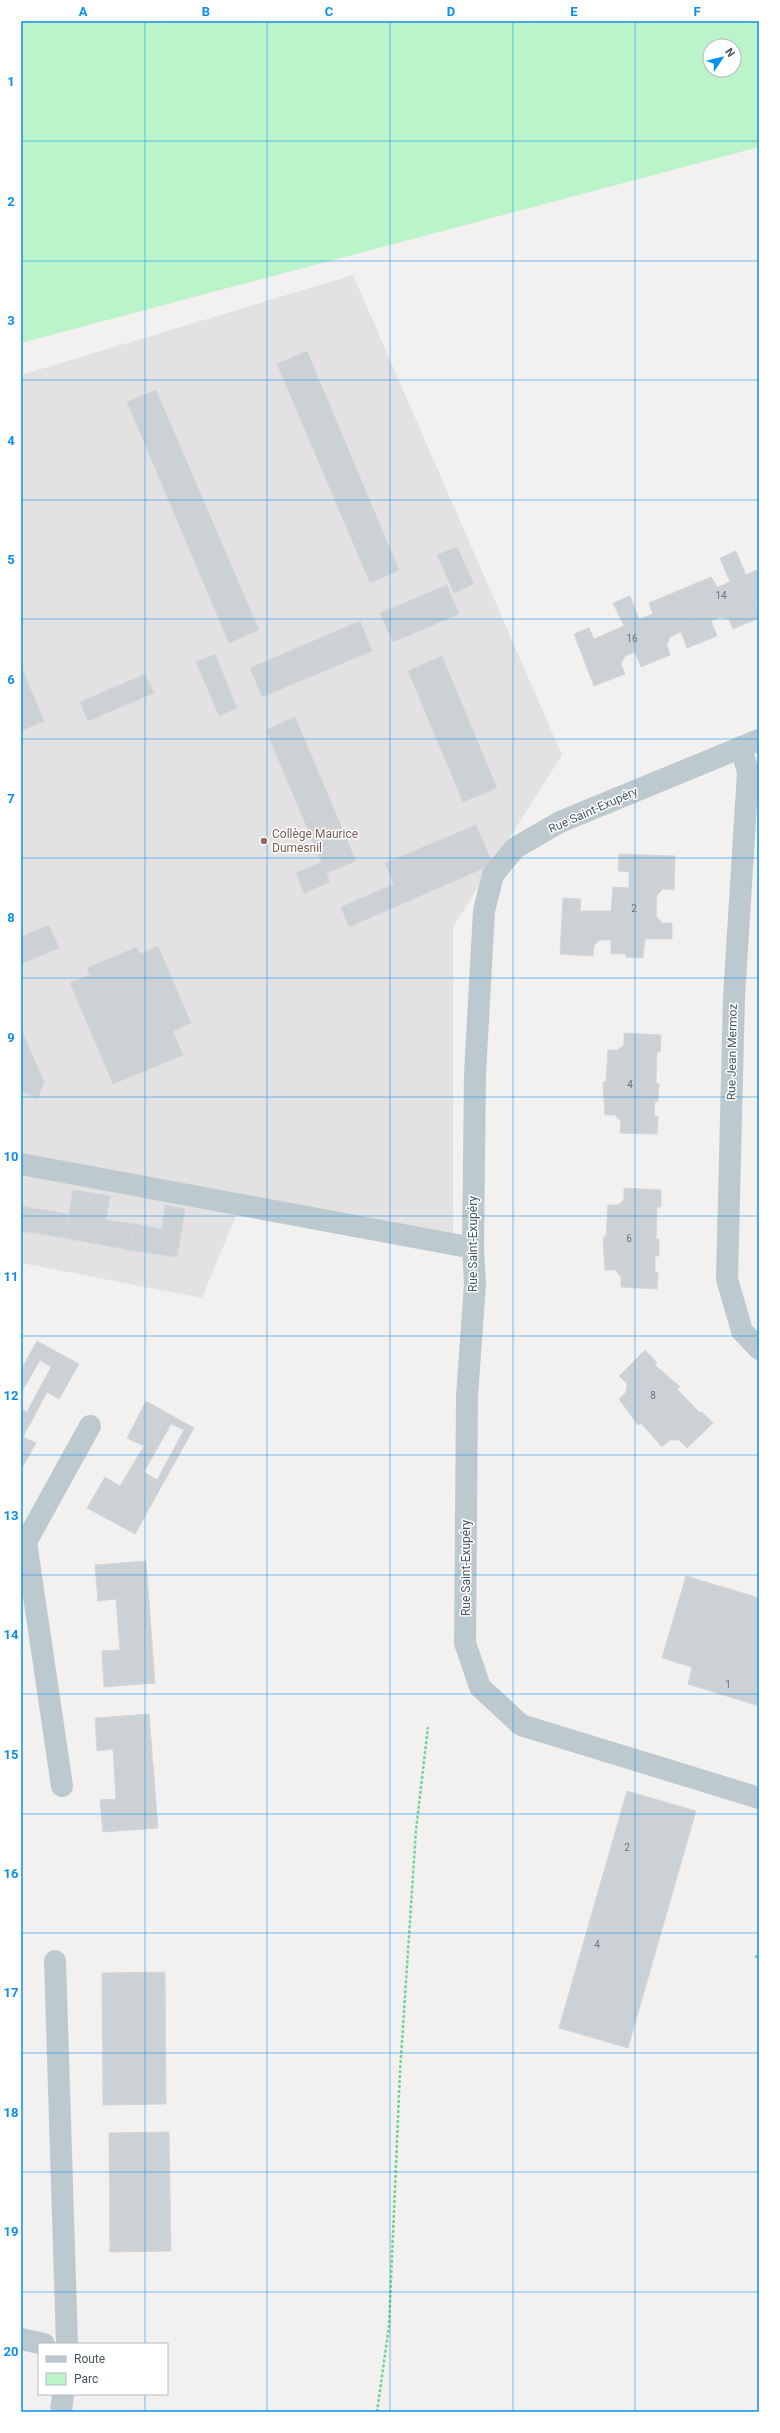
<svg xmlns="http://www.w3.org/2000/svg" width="780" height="2433" viewBox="0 0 780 2433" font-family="Roboto,sans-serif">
	<rect width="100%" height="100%" fill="#f3f0f0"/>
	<!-- education -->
	<polygon fill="#e4e1e2" points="353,275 562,755 453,927 453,1244 237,1213 202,1298 21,1263 21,375"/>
	<!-- green -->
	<path fill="#bbf4c9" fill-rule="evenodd" d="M21 21H759V147L21 343ZM710 46H734V70H710Z"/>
	<!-- building -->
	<g fill="#cbd1d5" stroke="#d3d7dc" fill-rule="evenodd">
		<polygon points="307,351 399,570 370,583 277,364"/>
		<polygon points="156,390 259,630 229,643 127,402"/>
		<polygon points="457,547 474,584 454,593 437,555"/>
		<polygon points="736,551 746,575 759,569 759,600 756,601 759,608 759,618 733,629 729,619 720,617 711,621 717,636 702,642 680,590 711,577 717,587 730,582 720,558"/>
		<polygon points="447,585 459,614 393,642 380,613"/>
		<polygon points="680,590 702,642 687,648 681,632 670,637 667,645 670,655 641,667 635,652 625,656 621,664 625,674 594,686 574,634 589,628 594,639 624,626 613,603 630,596 639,619 653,614 649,603"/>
		<polygon points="360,621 372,651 262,697 250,668"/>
		<polygon points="215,654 237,708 219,716 196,662"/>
		<polygon points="442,656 497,788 463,802 408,671"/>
		<polygon points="21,666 44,721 21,731"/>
		<polygon points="145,674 154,693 88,721 80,702"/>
		<polygon points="295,717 356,861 326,873 266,730"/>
		<polygon points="476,825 493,864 349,927 341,907 394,884 385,863"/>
		<polygon points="619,854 675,856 674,890 663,889 657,895 656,916 662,923 672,923 672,939 645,939 643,958 626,957 626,954 611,954 611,940 600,940 594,945 593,956 560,954 563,898 581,899 580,911 611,911 613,887 629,888 629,872 618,871"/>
		<polygon points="322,862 330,882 304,893 296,873"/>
		<polygon points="49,925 59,948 21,964 21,937"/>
		<polygon points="158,946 191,1023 173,1031 183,1055 113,1084 70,983 90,975 87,968 137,947 140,954"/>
		<polygon points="21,1029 44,1082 38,1098 21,1091"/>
		<polygon points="624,1033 661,1035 660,1052 657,1052 656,1083 659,1084 658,1101 655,1101 654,1116 658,1116 657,1134 620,1133 621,1122 615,1115 605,1115 603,1082 606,1082 608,1050 617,1050 624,1045"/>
		<polygon points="624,1188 661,1190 661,1207 657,1207 656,1239 659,1239 659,1256 655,1256 655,1272 658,1272 657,1289 621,1287 621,1277 615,1270 605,1270 603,1237 606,1237 608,1205 618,1205 624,1200"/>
		<polygon points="73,1190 110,1196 106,1220 134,1224 130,1250 65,1238"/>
		<polygon points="165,1205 185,1209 177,1257 130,1250 134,1224 162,1229"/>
		<polygon points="21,1206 69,1214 65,1238 21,1231"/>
		<polygon points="37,1341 79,1364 59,1399 47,1392 23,1437 36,1443 21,1470 21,1408 27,1412 51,1367 40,1360 21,1393 21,1370"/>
		<polygon points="645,1350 657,1363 655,1365 680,1387 677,1389 700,1413 701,1411 713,1423 687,1448 679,1440 670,1440 662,1447 641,1423 638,1425 619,1399 626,1392 627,1384 619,1376"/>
		<path d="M146 1401 194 1428 135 1534 87 1508 105 1477 120 1486 144 1446 127 1438ZM171 1424 184 1430 157 1480 144 1472Z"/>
		<polygon points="146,1561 155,1683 104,1687 102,1651 120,1650 116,1599 98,1601 95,1565"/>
		<polygon points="686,1576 759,1598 759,1706 688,1684 692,1667 662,1658"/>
		<polygon points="149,1714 158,1828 103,1832 100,1800 116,1799 113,1749 97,1751 95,1718"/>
		<polygon points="627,1791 696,1811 628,2048 559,2028"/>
		<polygon points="165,1972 166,2104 103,2105 102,1973"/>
		<polygon points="169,2132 171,2251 110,2252 109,2133"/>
	</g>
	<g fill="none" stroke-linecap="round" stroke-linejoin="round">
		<!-- path -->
		<g stroke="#6fd594" stroke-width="2.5" stroke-dasharray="3 2" stroke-linecap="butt">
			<polyline points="755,1956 759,1958"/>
			<polyline points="377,2412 389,2326 400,2072 416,1830 428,1727"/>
		</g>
		<!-- street -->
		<g stroke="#bccad0" stroke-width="22">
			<polyline points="759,740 560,822 515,848 493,875 484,911 475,1074 473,1248 475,1284 467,1396 465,1643 480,1687 521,1725 759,1798"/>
			<polyline points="741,747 748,772 734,997 727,1279 742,1331 759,1349"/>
			<polyline points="21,1164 473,1248"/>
			<polyline points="21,1536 26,1542 62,1786"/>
			<polyline points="21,1551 90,1426"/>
			<polyline points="55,1961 67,2344"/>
			<polyline points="21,2339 44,2344"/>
			<polyline points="61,2412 63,2394"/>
		</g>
	</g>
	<!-- grid -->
	<path fill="none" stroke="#0b8eed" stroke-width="1" stroke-opacity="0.55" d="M145 21V2344M267 21V2412M390 21V2412M513 21V2412M635 21V2412M21 141H759M21 261H759M21 380H759M21 500H759M21 619H759M21 739H759M21 858H759M21 978H759M21 1097H759M21 1216H759M21 1336H759M21 1455H759M21 1575H759M21 1694H759M21 1814H759M21 1933H759M21 2053H759M21 2172H759M21 2292H759M145 2394V2412"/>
	<!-- markers -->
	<circle fill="#8d6e63" stroke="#fff" stroke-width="1.5" cx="264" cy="841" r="4"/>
	<g text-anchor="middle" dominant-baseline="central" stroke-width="3" stroke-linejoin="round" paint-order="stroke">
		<!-- number labels -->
		<g font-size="10" fill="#67767c">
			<text x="721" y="595">14</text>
			<text x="632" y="638">16</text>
			<text x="634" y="908">2</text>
			<text x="630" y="1084">4</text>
			<text x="629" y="1238">6</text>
			<text x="653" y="1395">8</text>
			<text x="728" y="1684">1</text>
			<text x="627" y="1847">2</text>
			<text x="597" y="1944">4</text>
		</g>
		<!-- street labels -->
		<g font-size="12" fill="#46575f" stroke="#fff">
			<text transform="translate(593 810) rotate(-24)">Rue Saint-Exupéry</text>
			<text transform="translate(732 1052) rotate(-89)">Rue Jean Mermoz</text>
			<text transform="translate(473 1244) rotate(-90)">Rue Saint-Exupéry</text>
			<text transform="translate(466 1568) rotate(-90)">Rue Saint-Exupéry</text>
		</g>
		<!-- education labels -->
		<g font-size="12" fill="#785e54" stroke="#fff" text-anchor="start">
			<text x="272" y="834">Collège Maurice<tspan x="272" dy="14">Dumesnil</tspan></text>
		</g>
	</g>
	<!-- border -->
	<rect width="780" height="2433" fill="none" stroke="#ffffff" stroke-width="44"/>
	<!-- legend -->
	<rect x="38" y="2343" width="130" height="52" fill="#ffffff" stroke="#b5bcbf"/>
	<rect x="46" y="2356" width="20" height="6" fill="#bccad0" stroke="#b5bcbf"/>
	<text x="74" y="2363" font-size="12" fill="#46575f">Route</text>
	<rect x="46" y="2373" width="20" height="12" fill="#bbf4c9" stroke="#b5bcbf"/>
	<text x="74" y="2383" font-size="12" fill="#46575f">Parc</text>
	<!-- north arrow -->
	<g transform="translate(722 58) rotate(55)"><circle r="19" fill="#ffffff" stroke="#b5bcbf"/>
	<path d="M0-3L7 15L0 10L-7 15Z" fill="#0891f4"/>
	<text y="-6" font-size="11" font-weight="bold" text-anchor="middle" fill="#46575f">N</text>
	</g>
	<rect x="22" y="22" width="736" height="2389" fill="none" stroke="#0b8eed" stroke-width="1.5"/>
	<g font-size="13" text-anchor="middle" font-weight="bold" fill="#0b8eed">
		<text x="83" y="16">A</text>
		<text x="206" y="16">B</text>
		<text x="329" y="16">C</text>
		<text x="451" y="16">D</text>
		<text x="574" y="16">E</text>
		<text x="697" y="16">F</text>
		<text x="11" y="86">1</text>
		<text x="11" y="206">2</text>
		<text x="11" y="325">3</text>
		<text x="11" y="445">4</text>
		<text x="11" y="564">5</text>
		<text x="11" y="684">6</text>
		<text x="11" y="803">7</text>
		<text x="11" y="922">8</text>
		<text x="11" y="1042">9</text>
		<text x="11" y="1161">10</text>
		<text x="11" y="1281">11</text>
		<text x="11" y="1400">12</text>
		<text x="11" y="1520">13</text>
		<text x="11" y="1639">14</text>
		<text x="11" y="1759">15</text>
		<text x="11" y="1878">16</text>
		<text x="11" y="1997">17</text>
		<text x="11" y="2117">18</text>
		<text x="11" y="2236">19</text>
		<text x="11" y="2356">20</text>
	</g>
</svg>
